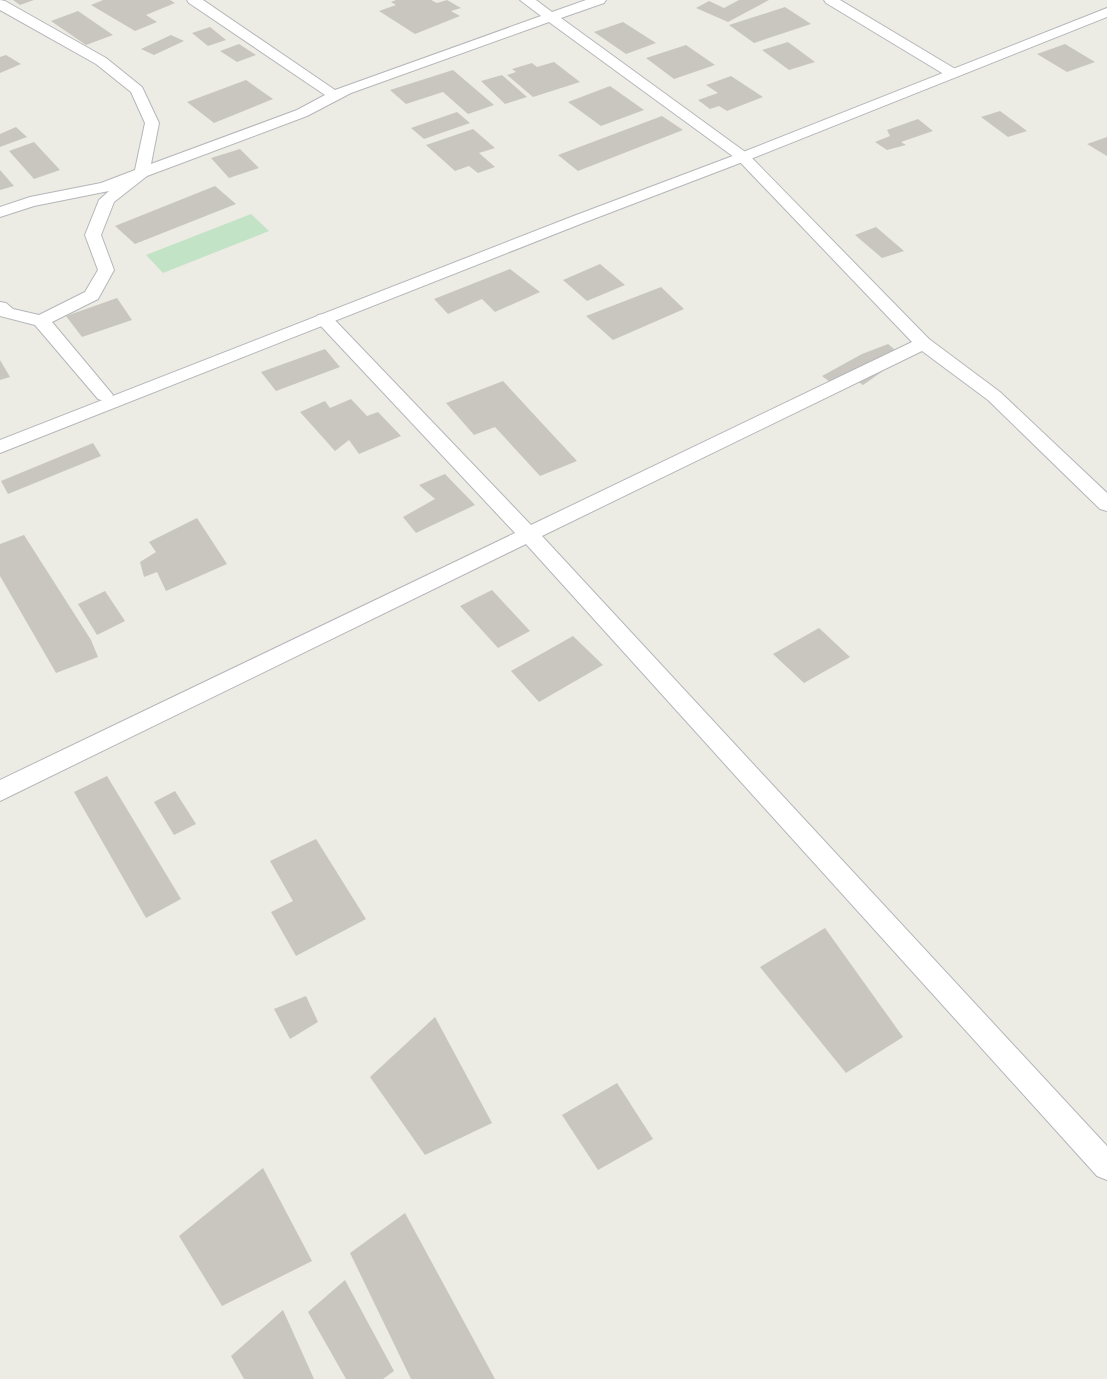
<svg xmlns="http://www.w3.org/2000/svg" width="1107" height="1379" viewBox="0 0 1107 1379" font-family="'Public Sans',sans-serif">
	<rect width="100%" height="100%" fill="#edece4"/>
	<!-- green -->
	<polygon fill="#c2e3c5" points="251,214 269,231 163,273 146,255"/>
	<!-- building -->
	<g fill="#c9c6c0">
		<polygon points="13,0 34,0 20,5"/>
		<polygon points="103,0 170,0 175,3 146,15 157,22 135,31 91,5"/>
		<polygon points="396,0 431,0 437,3 447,0 461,8 451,11 460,16 415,34 379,11 396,5 391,2"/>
		<polygon points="739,0 769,0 728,22 696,8 709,1 724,8"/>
		<polygon points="785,7 811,24 754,43 729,25"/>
		<polygon points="78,11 113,35 86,45 51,21"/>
		<polygon points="623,22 656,43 626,54 594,32"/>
		<polygon points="210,27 226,40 208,46 192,33"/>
		<polygon points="171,35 184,41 154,55 141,49"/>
		<polygon points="788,42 815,62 789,70 762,50"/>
		<polygon points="239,44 256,55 237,62 220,51"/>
		<polygon points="1065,44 1095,62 1067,72 1037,54"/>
		<polygon points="686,45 715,65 674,79 646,58"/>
		<polygon points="6,55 21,64 0,73 0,57"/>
		<polygon points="554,62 580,82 533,97 507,75 516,72 512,69 532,63 537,67"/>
		<polygon points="453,70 494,105 468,114 443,92 406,104 390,90"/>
		<polygon points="502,75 527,97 505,104 481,81"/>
		<polygon points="731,76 763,97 727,111 719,106 710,109 698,100 718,93 706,85"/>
		<polygon points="246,80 273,99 214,123 187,102"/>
		<polygon points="610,86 644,110 601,126 568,102"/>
		<polygon points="1000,111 1027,131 1008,137 981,117"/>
		<polygon points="457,112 470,123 424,139 411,128"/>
		<polygon points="662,116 683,130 578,171 558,155"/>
		<polygon points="918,119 933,131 901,142 906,145 887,150 875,142 890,136 887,130"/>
		<polygon points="16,127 27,137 0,147 0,134"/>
		<polygon points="473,129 495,148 479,153 495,167 478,173 469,166 455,171 426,145"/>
		<polygon points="1107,137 1107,156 1087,144"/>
		<polygon points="34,142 60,170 34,179 9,151"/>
		<polygon points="240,149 259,168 229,178 211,158"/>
		<polygon points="0,170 14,186 0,190"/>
		<polygon points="215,186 236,204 135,244 115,226"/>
		<polygon points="876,227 904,251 882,258 855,235"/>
		<polygon points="600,264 625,285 587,301 563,280"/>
		<polygon points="510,269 540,292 495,312 482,299 448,314 434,299"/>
		<polygon points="661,287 684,309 613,340 586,316"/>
		<polygon points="117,298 132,320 82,337 66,316"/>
		<polygon points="888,344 900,354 876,365 883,371 863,385 854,379 838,388 822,376 862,354"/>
		<polygon points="325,349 340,367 276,391 261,372"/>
		<polygon points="0,360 10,377 0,380"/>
		<polygon points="503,381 577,461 540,476 495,427 474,435 446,403"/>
		<polygon points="351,399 367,416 378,412 401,436 359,454 349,440 335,451 300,412 325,401 330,408"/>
		<polygon points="93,443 101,456 8,494 1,481"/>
		<polygon points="445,474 475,505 416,533 403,517 435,499 419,485"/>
		<polygon points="197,518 227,564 166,591 157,572 144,577 140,562 156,552 149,542"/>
		<polygon points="24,535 91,640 98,657 56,673 0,576 0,544"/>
		<polygon points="492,590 530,631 498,648 460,606"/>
		<polygon points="105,591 125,621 97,635 78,604"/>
		<polygon points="819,628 850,657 804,683 773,654"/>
		<polygon points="573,636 603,665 539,702 511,671"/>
		<polygon points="107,776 181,899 146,918 74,792"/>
		<polygon points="175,791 196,824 174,835 154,802"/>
		<polygon points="316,839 366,919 296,956 271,912 293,901 270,861"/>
		<polygon points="825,928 903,1037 846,1073 760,967"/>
		<polygon points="306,996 318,1022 290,1039 274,1009"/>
		<polygon points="435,1017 492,1123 425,1155 370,1077"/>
		<polygon points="617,1083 653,1139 598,1170 562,1115"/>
		<polygon points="263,1168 312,1261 222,1306 179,1236"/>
		<polygon points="405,1213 495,1379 411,1379 350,1253"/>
		<polygon points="345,1280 394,1371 383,1379 346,1379 308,1312"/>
		<polygon points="283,1310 314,1379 244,1379 231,1356"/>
	</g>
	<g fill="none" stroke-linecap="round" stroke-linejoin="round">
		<defs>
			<g id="street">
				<polygon points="0,0 5,1 106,58 142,87 159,123 151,164 297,110 325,95 189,3 187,0 203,0 335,90 541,16 520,0 536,0 552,12 586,0 606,0 604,3 561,18 748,154 929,339 1000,392 1107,493 1107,511 1100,509 988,400 922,351 542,536 1107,1146 1107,1180 1097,1176 526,544 0,801 0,780 515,533 318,323 315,319 318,315 324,314 330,315 531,525 912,342 738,160 549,22 351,93 307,116 147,176 114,202 101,235 114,270 98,299 52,322 113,395 110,399 104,401 98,399 35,325 0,316 0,302 6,303 13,309 39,315 85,292 98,270 85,235 99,200 109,191 34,206 0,217 0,207 30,197 101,183 135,170 145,123 131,92 96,64 0,10"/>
				<polygon points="824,0 840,0 957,70 959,73 957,76 952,77 947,76 826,3"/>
			</g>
			<polygon id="secondary" points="1107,8 1107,17 748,160 583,223 0,453 0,440 571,217 738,154"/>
		</defs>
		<!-- street casing -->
		<use href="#street" stroke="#b4b6ba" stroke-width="2"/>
		<!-- secondary casing -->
		<use href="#secondary" stroke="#b3b6ba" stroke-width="2"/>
		<!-- street -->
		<use href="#street" fill="#fff" fill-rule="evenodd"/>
		<!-- secondary -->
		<use href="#secondary" fill="#fff" fill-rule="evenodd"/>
	</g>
</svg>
